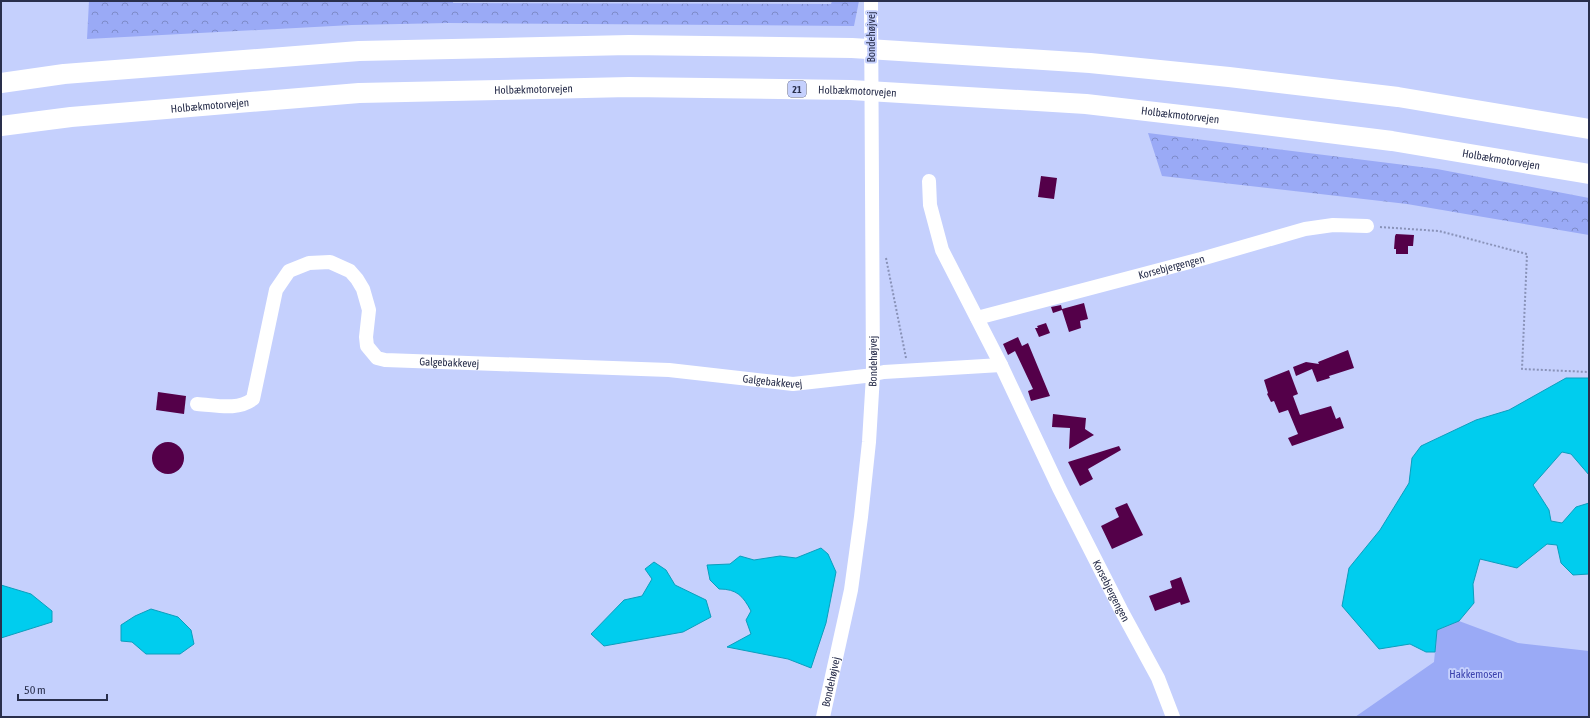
<svg xmlns="http://www.w3.org/2000/svg" width="1590" height="718" viewBox="0 0 1590 718" font-family="'Asap Condensed',sans-serif">
	<defs>
		<pattern id="forest-crowns" width="20" height="18" patternUnits="userSpaceOnUse"><rect width="20" height="18" fill="#9aaaf6"/><path d="M2 6a3 3 0 1 1 6 0M12 15a3 3 0 1 1 6 0" fill="none" stroke="#7e8bc9"/></pattern>
	</defs>
	<rect width="100%" height="100%" fill="#c5d0fd"/>
	<!-- forest -->
	<g fill="url(#forest-crowns)">
		<polygon points="89,1 453,1 453,3 831,4 832,1 859,1 854,26 448,23 352,25 87,39"/>
		<polygon points="1148,133 1437,169 1589,198 1589,235 1407,204 1162,176"/>
	</g>
	<!-- park -->
	<polygon fill="#9aaaf6" points="1459,621 1518,643 1589,651 1589,717 1355,717 1434,662 1437,630"/>
	<!-- water -->
	<g fill="#00cdee" stroke="#0c9ebd">
		<polygon points="1566,378 1589,378 1589,475 1571,454 1562,452 1533,485 1549,510 1551,521 1562,523 1576,507 1589,503 1589,574 1573,575 1561,563 1557,545 1547,544 1517,568 1480,559 1473,584 1474,603 1459,621 1437,630 1435,652 1426,652 1410,644 1379,649 1342,606 1349,568 1380,530 1409,483 1412,458 1421,446 1476,420 1509,410"/>
		<path d="M821 548 828 554 836 572 826 623 811 668 788 659 727 647 751 634 746 620 751 611C743 596 737 589 719 589L710 580 707 565 730 564 740 556 754 560 780 556 796 558Z"/>
		<polygon points="654,562 666,570 675,585 706,600 711,617 683,632 604,646 591,634 624,600 642,596 652,579 645,569"/>
		<polygon points="1,585 31,594 52,611 52,622 1,638"/>
		<polygon points="151,609 178,617 191,630 194,644 180,654 146,654 132,642 121,641 121,625 135,616"/>
	</g>
	<!-- building -->
	<g fill="#540049">
		<polygon points="1041,176 1057,178 1054,199 1038,197"/>
		<polygon points="1396,234 1414,235 1413,246 1408,246 1408,254 1396,254 1396,249 1394,249 1395,236"/>
		<polygon points="1084,303 1088,319 1080,321 1081,328 1069,332 1062,310 1053,313 1051,307 1061,305 1062,309"/>
		<polygon points="1046,323 1050,333 1039,337 1035,328 1038,328 1037,326"/>
		<polygon points="1018,337 1022,346 1028,343 1050,396 1031,401 1028,391 1033,389 1015,351 1008,355 1003,344"/>
		<polygon points="1348,350 1354,368 1329,376 1330,378 1317,382 1312,369 1296,376 1293,367 1306,362 1319,364 1318,362"/>
		<polygon points="1289,370 1298,394 1293,396 1300,415 1331,406 1336,419 1340,417 1344,428 1292,446 1288,438 1298,434 1288,410 1279,413 1274,401 1271,402 1267,394 1268,393 1264,380"/>
		<polygon points="158,392 186,396 184,414 156,410"/>
		<polygon points="1053,414 1086,418 1085,429 1094,435 1069,449 1070,428 1052,427"/>
		<circle cx="168" cy="458" r="16"/>
		<polygon points="1119,446 1121,450 1088,469 1093,479 1080,486 1068,462"/>
		<polygon points="1127,503 1143,535 1112,549 1101,526 1119,517 1115,508"/>
		<polygon points="1181,577 1190,602 1181,605 1180,602 1155,611 1149,596 1172,588 1170,581"/>
	</g>
	<g fill="none" stroke-linecap="round" stroke-linejoin="round">
		<!-- path -->
		<g stroke="#8992b8" stroke-width="2" stroke-dasharray="2 2" stroke-linecap="butt">
			<polyline points="1380,227 1439,231 1527,254 1522,369 1589,372"/>
			<polyline points="886,258 906,358"/>
		</g>
		<!-- minor -->
		<g stroke="#fff" stroke-width="14">
			<path id="s1" d="M929 181 930 205 942 250 1001 365 1059 488 1121 610 1158 678 1173 717"/>
			<path id="s2" d="M977 318 1201 259 1305 229 1333 225 1367 226"/>
			<path id="s3" d="M197 404C216 405 237 411 253 399L276 290 289 271 309 263 330 262 350 271 357 279 363 289 369 310 366 337 367 346 377 358 385 360 669 370 793 384 865 376 884 372 1001 365"/>
			<path id="s4" d="M823 717 851 590 861 517 869 442 873 375 871 1"/>
		</g>
		<!-- highway -->
		<g stroke="#fff" stroke-width="20">
			<polyline points="1,83 64,74 359,51 629,45 852,48 1090,63 1229,77 1398,97 1589,129"/>
			<path id="s5" d="M1 126 71 117 359 93 629 87 851 90 1086 104 1224 120 1392 141 1589 174"/>
		</g>
	</g>
	<g text-anchor="middle" dominant-baseline="central" stroke-width="4" stroke-linejoin="round" paint-order="stroke">
		<!-- shield labels -->
		<rect fill="#c5d0fd" stroke="#585f81" stroke-width="1" x="788" y="81" width="18" height="16" rx="3"/>
		<g font-size="10" font-weight="bold" fill="#292f4c">
			<text x="797" y="89">21</text>
		</g>
		<!-- street labels -->
		<g font-size="11" fill="#292f4c" stroke="#c5d0fd">
			<text transform="translate(871 37) rotate(-90)">Bondehøjvej</text>
			<text stroke="none"><textPath href="#s5" startOffset="534">Holbækmotorvejen</textPath></text>
			<text stroke="none"><textPath href="#s5" startOffset="858">Holbækmotorvejen</textPath></text>
			<text stroke="none"><textPath href="#s5" startOffset="210">Holbækmotorvejen</textPath></text>
			<text stroke="none"><textPath href="#s5" startOffset="1182">Holbækmotorvejen</textPath></text>
			<text stroke="none"><textPath href="#s5" startOffset="1506">Holbækmotorvejen</textPath></text>
			<text stroke="none"><textPath href="#s2" startOffset="201">Korsebjergengen</textPath></text>
			<text stroke="none"><textPath href="#s4" startOffset="360">Bondehøjvej</textPath></text>
			<text stroke="none"><textPath href="#s3" startOffset="425">Galgebakkevej</textPath></text>
			<text stroke="none"><textPath href="#s3" startOffset="749">Galgebakkevej</textPath></text>
			<text stroke="none"><textPath href="#s1" startOffset="451">Korsebjergengen</textPath></text>
			<text stroke="none"><textPath href="#s4" startOffset="36">Bondehøjvej</textPath></text>
		</g>
		<!-- park labels -->
		<g font-size="11" fill="#3b42ad" stroke="#c5d0fd">
			<text x="1476" y="674">Hakkemosen</text>
		</g>
	</g>
	<!-- border -->
	<rect width="1590" height="718" fill="none" stroke="#292f4c" stroke-width="4"/>
	<!-- scale -->
	<path d="M18 694v6h89v-6" fill="none" stroke="#292f4c" stroke-width="2"/>
	<text x="24" y="694" font-size="12" fill="#292f4c" stroke="#c5d0fd" stroke-width="3" paint-order="stroke">50 m</text>
</svg>
